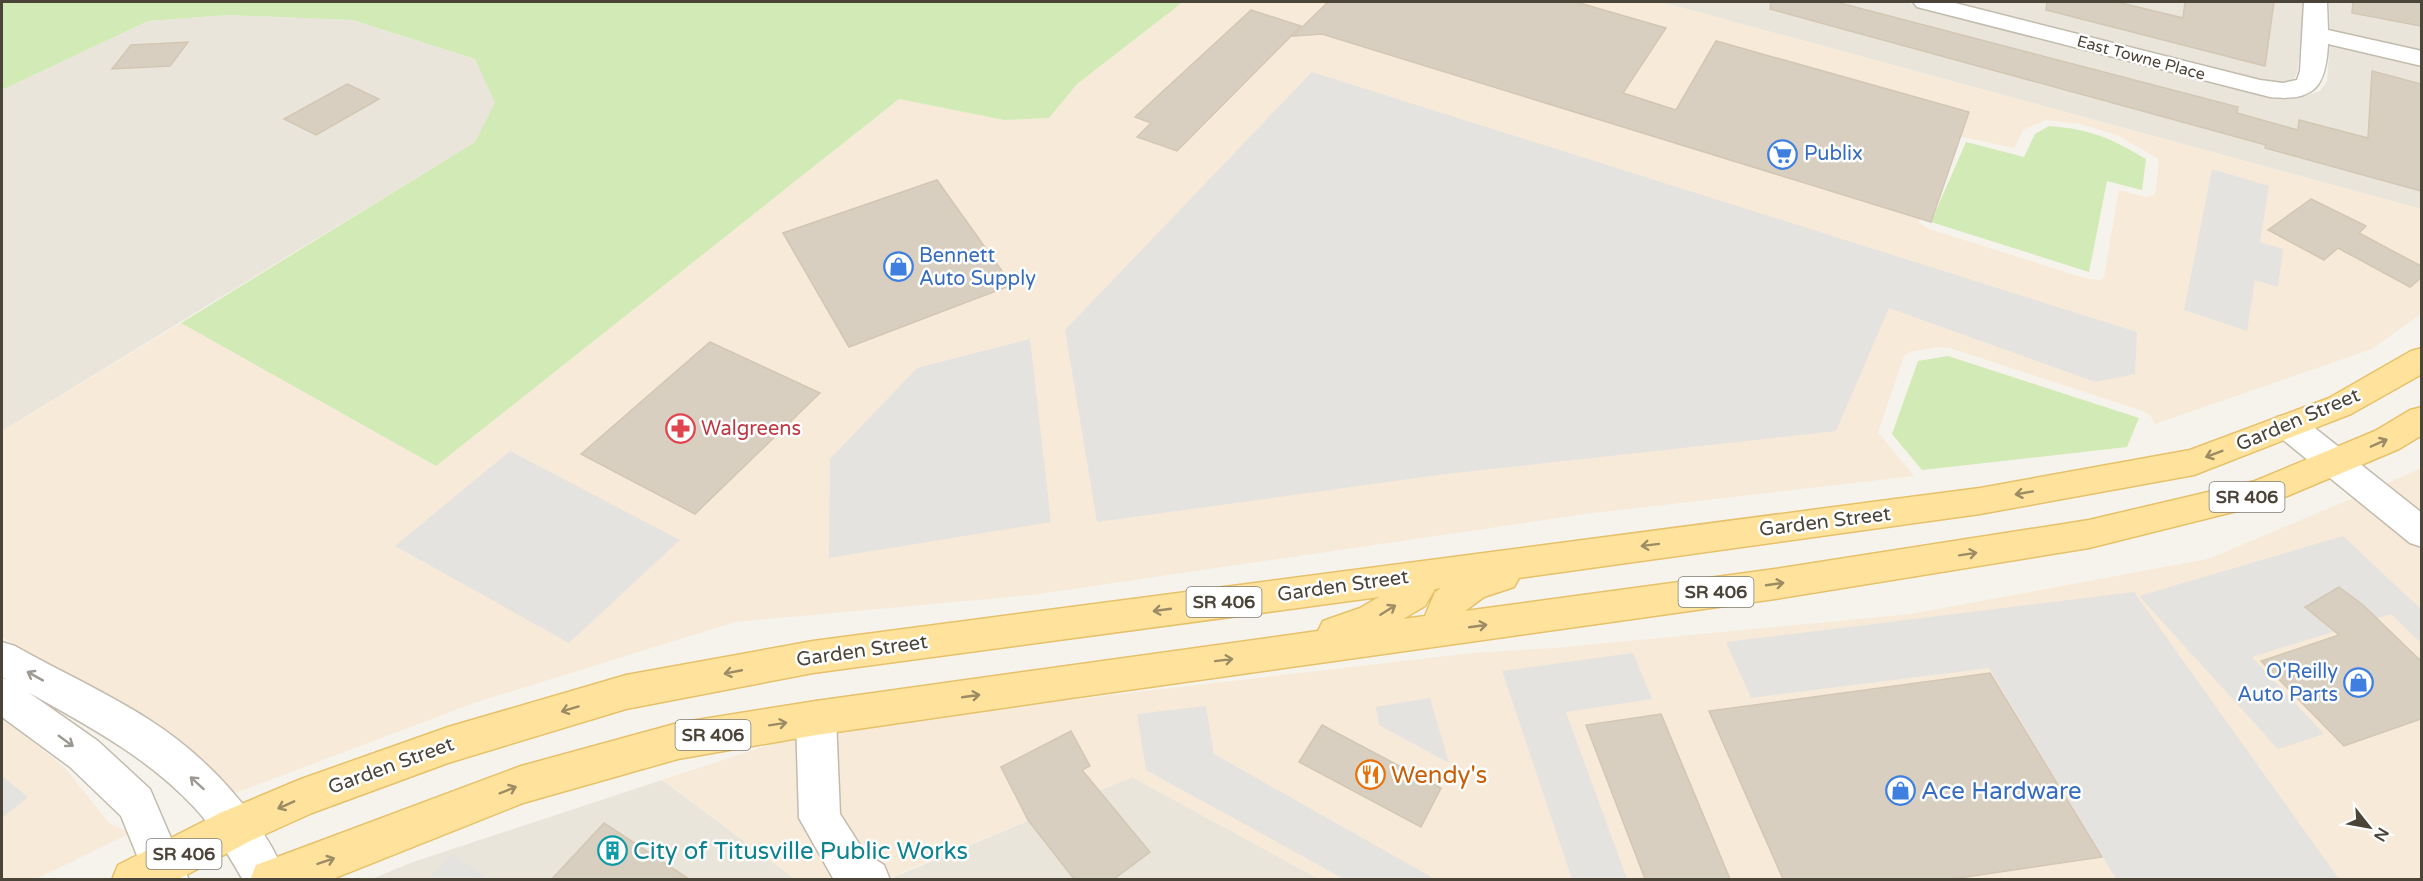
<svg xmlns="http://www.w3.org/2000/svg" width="2423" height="881" viewBox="0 0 2423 881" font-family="'Varela Round',sans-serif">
	<rect width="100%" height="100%" fill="#f6f3ec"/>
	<!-- residential -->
	<g fill="#eae5da">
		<polygon points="1661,2 1904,2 2258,94 2287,97 2306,96 2320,91 2327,81 2330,42 2421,65 2421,209"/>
		<polygon points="1946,2 2302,2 2302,30 2297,73 2294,79 2285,82 2256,82"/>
		<polygon points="2329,2 2421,2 2421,54 2330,32"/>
		<polygon points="228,15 351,20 475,59 496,103 475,142 2,431 2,90 148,21"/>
		<polygon points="1132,777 1319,879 887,880"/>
		<polygon points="662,780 795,879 369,880 413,862"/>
	</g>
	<!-- commercial -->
	<g fill="#f7ead8" fill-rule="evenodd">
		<path d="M1183 2H1661L2421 209V314L2372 349 2155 424 2150 415 2140 410 1950 348 1939 347 1909 352 1904 356 1878 432 1914 476 1585 514 1032 595 735 622 477 702 214 801 147 720 2 637V431L181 323 436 466 899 99 1004 120 1049 118 1077 84ZM2045 120 2081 124 2119 136 2157 158 2159 163 2155 195 2146 197 2119 190 2104 277 2100 280 2088 279 1929 229 1919 223V218L1957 136 2014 148 2023 130Z"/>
		<polygon points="2421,468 2421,519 2381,486"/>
		<polygon points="2358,496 2421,548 2421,879 1319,879 1132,777 887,879 795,879 662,780 787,739 992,709 1472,653 1555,648 1911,614 2208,559"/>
		<polygon points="2,717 65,768 109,823 131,833 36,879 2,879"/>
	</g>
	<!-- green -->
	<g fill="#d2eab5">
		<polygon points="2,2 1183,2 1077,84 1049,118 1004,120 899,99 436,466 181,323 475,142 495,103 475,59 352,20 228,15 148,21 2,90"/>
		<path d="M2049 126C2090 129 2111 138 2146 159L2142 190 2107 181 2089 272 1931 222 1966 142 2024 157 2035 134Z"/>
		<polygon points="1948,356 2139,418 2127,447 1922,470 1892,434 1918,361"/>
	</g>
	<!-- parking -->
	<g fill="#e5e3e0">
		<polygon points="1312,72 2137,332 2135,374 2095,382 1889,308 1836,431 1438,475 1097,522 1065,330"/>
		<polygon points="2212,169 2269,186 2260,242 2283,249 2278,287 2255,280 2247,331 2184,310"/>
		<polygon points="1030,339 1051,522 829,558 830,459 917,368"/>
		<polygon points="510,451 680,540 569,643 395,546"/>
		<polygon points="2343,536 2421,609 2421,643 2391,614 2252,657 2324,734 2278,749 2139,596"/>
		<polygon points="2134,592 2339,879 2116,879 1989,668 1751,698 1726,642"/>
		<polygon points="1633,653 1652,699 1566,712 1627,879 1572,879 1502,671"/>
		<polygon points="1430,698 1449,763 1379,725 1376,707"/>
		<polygon points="1206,706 1214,754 1435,879 1344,879 1146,770 1137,714"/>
		<polygon points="2,776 28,797 2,818"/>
		<polygon points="453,854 488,879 428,879"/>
	</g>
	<!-- building -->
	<g fill="#d8cfc1" stroke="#d3c7b4" stroke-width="1.5">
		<polygon points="1328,2 1576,2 1666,28 1623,93 1676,110 1716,41 1969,112 1931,222 1322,34 1293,36"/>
		<polygon points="1771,2 1836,2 2238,107 2237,113 2298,130 2299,120 2368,138 2372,71 2421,84 2421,191 2265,148 2266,145 1770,9"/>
		<polygon points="2047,2 2117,2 2183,18 2185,2 2274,2 2265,66 2046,10"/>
		<polygon points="2353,2 2421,2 2421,26 2352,13"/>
		<polygon points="1251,10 1301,26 1177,151 1137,137 1151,123 1135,117"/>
		<polygon points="188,42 170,66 112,69 131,45"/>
		<polygon points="347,84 379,99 316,135 284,119"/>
		<polygon points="937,180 1012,285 849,347 783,233"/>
		<polygon points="2311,199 2366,226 2359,233 2421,266 2421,278 2410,287 2338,248 2324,260 2268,230"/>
		<polygon points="710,342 820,393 695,514 581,454"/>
		<polygon points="2339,587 2363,605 2421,661 2421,719 2344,746 2261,661 2339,635 2305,607"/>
		<polygon points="1990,673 2102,857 1952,879 1783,879 1709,711"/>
		<polygon points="1661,714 1730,879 1645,879 1586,725"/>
		<polygon points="1322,725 1441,788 1421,827 1299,762"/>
		<polygon points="1071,731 1090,766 1082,770 1150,852 1114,879 1074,879 1028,820 1001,767"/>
		<polygon points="604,823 689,879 552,879"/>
	</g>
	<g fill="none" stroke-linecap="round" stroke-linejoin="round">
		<defs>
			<g id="minor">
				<path d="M1913 2H1951L2260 80 2283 83 2297 80 2300 71 2304 2H2327L2328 30 2422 51V66L2328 44C2326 86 2315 102 2270 97L1917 7Z"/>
				<polygon points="2289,414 2301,417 2422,513 2422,547 2410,543 2277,435 2273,426 2277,417"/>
				<path d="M2 642 15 646C59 671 106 692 148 719 208 757 260 814 288 880H243C228 855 214 828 194 807 146 756 88 726 28 692L98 741 150 789 189 880H147L121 816 70 767 2 717V678L7 680 2 677Z"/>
				<polygon points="816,701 830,706 836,718 840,814 865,853 884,865 890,880 834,880 799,818 796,718 802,706"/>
			</g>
			<path id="major" d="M2422 348V374L2351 414 2194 475 1980 514 1519 578 1514 587 1484 597 1465 611 1775 569 2089 520 2255 481 2375 431 2410 410 2422 407V435L2399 449 2273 502 2089 548 1775 599 1071 698 816 735 678 759 523 803 330 880H250L256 865 521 766 678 723 816 701 1318 631 1323 621 1360 608 1379 597 813 673 626 709 448 763 312 813 250 841 177 880H112L118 865 220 813 301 779 448 727 626 675 813 641 1903 498 1980 488 2190 450 2329 398 2411 351ZM1441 588 1435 592 1425 616 1403 619 1425 606 1435 589Z"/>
		</defs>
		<!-- minor casing -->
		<use href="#minor" stroke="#c2bbae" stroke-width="3"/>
		<!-- major casing -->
		<use href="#major" stroke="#e6c16a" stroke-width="3"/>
		<!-- minor -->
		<use href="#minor" fill="#fff" fill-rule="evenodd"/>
		<!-- major -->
		<use href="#major" fill="#ffe39c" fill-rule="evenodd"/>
	</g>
	<!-- one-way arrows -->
	<defs><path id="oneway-shaft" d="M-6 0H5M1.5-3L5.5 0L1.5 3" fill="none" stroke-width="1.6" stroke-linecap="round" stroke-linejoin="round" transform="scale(1.5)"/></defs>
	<g stroke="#9c8c66">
		<use href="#oneway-shaft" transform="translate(2379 443) rotate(-24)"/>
		<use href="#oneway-shaft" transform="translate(2214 454) rotate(159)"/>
		<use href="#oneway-shaft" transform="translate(2024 493) rotate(170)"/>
		<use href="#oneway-shaft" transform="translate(1650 545) rotate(173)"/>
		<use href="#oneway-shaft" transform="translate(1968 554) rotate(-9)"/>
		<use href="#oneway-shaft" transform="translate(1775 584) rotate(-8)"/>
		<use href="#oneway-shaft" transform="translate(1162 610) rotate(172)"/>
		<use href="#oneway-shaft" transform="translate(1388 610) rotate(-32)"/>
		<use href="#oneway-shaft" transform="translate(1478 626) rotate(-8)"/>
		<use href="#oneway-shaft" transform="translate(1224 660) rotate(-7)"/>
		<use href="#oneway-shaft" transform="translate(733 672) rotate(169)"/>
		<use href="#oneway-shaft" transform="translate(971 696) rotate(-8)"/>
		<use href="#oneway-shaft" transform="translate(570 709) rotate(163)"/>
		<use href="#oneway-shaft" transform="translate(778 724) rotate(-9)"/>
		<use href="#oneway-shaft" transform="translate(508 790) rotate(-22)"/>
		<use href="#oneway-shaft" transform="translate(286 805) rotate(156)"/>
		<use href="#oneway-shaft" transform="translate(326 861) rotate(-19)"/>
	</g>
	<g stroke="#9c9892">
		<use href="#oneway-shaft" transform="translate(35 676) rotate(-151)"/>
		<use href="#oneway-shaft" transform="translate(66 741) rotate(36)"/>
		<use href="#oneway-shaft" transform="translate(197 783) rotate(-138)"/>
	</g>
	<!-- icons -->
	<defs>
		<symbol id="supermarket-ring" viewBox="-11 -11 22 22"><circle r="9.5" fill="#fff" stroke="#3f7fe0" stroke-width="1.5"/><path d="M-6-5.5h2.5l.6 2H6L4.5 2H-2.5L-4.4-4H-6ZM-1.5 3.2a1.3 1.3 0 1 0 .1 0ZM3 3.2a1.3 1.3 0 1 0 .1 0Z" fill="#3f7fe0"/></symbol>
		<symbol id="shop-ring" viewBox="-11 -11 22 22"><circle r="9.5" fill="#fff" stroke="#3f7fe0" stroke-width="1.5"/><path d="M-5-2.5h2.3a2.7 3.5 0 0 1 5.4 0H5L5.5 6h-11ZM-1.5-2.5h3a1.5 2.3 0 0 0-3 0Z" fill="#3f7fe0"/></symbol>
		<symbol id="pharmacy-ring" viewBox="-11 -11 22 22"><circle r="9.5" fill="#fff" stroke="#e0444e" stroke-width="1.5"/><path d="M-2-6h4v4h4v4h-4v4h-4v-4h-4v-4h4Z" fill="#e0444e"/></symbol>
		<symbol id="restaurant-ring" viewBox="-11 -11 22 22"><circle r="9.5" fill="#fff" stroke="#e8710a" stroke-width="1.5"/><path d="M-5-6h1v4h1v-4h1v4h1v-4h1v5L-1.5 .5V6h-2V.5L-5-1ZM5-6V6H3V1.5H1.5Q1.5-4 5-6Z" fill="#e8710a"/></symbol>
		<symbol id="building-ring" viewBox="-11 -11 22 22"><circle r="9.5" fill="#fff" stroke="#0f9aa8" stroke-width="1.5"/><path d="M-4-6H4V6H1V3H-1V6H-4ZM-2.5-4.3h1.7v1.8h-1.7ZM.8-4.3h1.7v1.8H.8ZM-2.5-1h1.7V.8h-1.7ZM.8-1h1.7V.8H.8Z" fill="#0f9aa8"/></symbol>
	</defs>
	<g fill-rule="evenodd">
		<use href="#supermarket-ring" x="1766" y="138" width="33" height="33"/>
		<use href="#shop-ring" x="882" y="250" width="33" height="33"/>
		<use href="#pharmacy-ring" x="664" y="412" width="33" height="33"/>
		<use href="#shop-ring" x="2342" y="666" width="33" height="33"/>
		<use href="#restaurant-ring" x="1354" y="758" width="33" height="33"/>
		<use href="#shop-ring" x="1884" y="774" width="33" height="33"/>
		<use href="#building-ring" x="596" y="834" width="33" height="33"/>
	</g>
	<g text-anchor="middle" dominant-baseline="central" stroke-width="5" stroke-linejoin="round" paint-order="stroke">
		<!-- far-street labels -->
		<g font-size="16" fill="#4b4439" stroke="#fff">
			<text transform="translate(2141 58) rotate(15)">East Towne Place</text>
		</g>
		<!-- shield labels -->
		<g fill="#fff" stroke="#817c74" stroke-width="1.5">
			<rect x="2209.5" y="482" width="75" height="30" rx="4.5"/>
			<rect x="1678.5" y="577" width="75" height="30" rx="4.5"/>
			<rect x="1186.5" y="587" width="75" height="30" rx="4.5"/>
			<rect x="675.5" y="720" width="75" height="30" rx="4.5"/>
			<rect x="146.5" y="839" width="75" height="30" rx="4.5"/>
		</g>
		<g font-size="18" font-weight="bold" fill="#4b4439">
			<text x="2247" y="497">SR 406</text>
			<text x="1716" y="592">SR 406</text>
			<text x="1224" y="602">SR 406</text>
			<text x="713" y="735">SR 406</text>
			<text x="184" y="854">SR 406</text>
		</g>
		<!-- shop labels -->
		<g font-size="20" fill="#366cbe" stroke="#fff" text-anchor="start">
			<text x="1804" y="154">Publix</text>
			<text x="919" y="256">Bennett<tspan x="919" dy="23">Auto Supply</tspan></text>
			<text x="2338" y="672" text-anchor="end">O'Reilly<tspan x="2338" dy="23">Auto Parts</tspan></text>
		</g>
		<!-- street labels -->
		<g font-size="20" fill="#4b4439" stroke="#fff">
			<text transform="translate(2298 420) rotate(-23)">Garden Street</text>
			<text transform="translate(1825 522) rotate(-7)">Garden Street</text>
			<text transform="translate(1343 586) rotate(-8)">Garden Street</text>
			<text transform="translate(862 651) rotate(-8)">Garden Street</text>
			<text transform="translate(391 766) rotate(-20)">Garden Street</text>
		</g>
		<!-- health labels -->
		<g font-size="20" fill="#be3a42" stroke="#fff" text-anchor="start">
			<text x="701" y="429">Walgreens</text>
		</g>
		<!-- near-food labels -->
		<g font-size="24" fill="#c56008" stroke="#fff" text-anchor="start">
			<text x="1391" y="775">Wendy's</text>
		</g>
		<!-- near-shop labels -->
		<g font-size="24" fill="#366cbe" stroke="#fff" text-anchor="start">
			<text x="1921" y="791">Ace Hardware</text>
		</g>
		<!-- near-culture labels -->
		<g font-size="24" fill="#0d838f" stroke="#fff" text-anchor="start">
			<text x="633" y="851">City of Titusville Public Works</text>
		</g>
	</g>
	<!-- border -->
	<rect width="2423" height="881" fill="none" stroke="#4b4439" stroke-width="6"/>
	<!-- north arrow -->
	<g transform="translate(2369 827) rotate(121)" stroke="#ffffff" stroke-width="4.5" paint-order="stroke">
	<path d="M0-4.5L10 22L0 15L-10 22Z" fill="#4b4439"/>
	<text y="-9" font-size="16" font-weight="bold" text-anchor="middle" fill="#4b4439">N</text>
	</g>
</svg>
